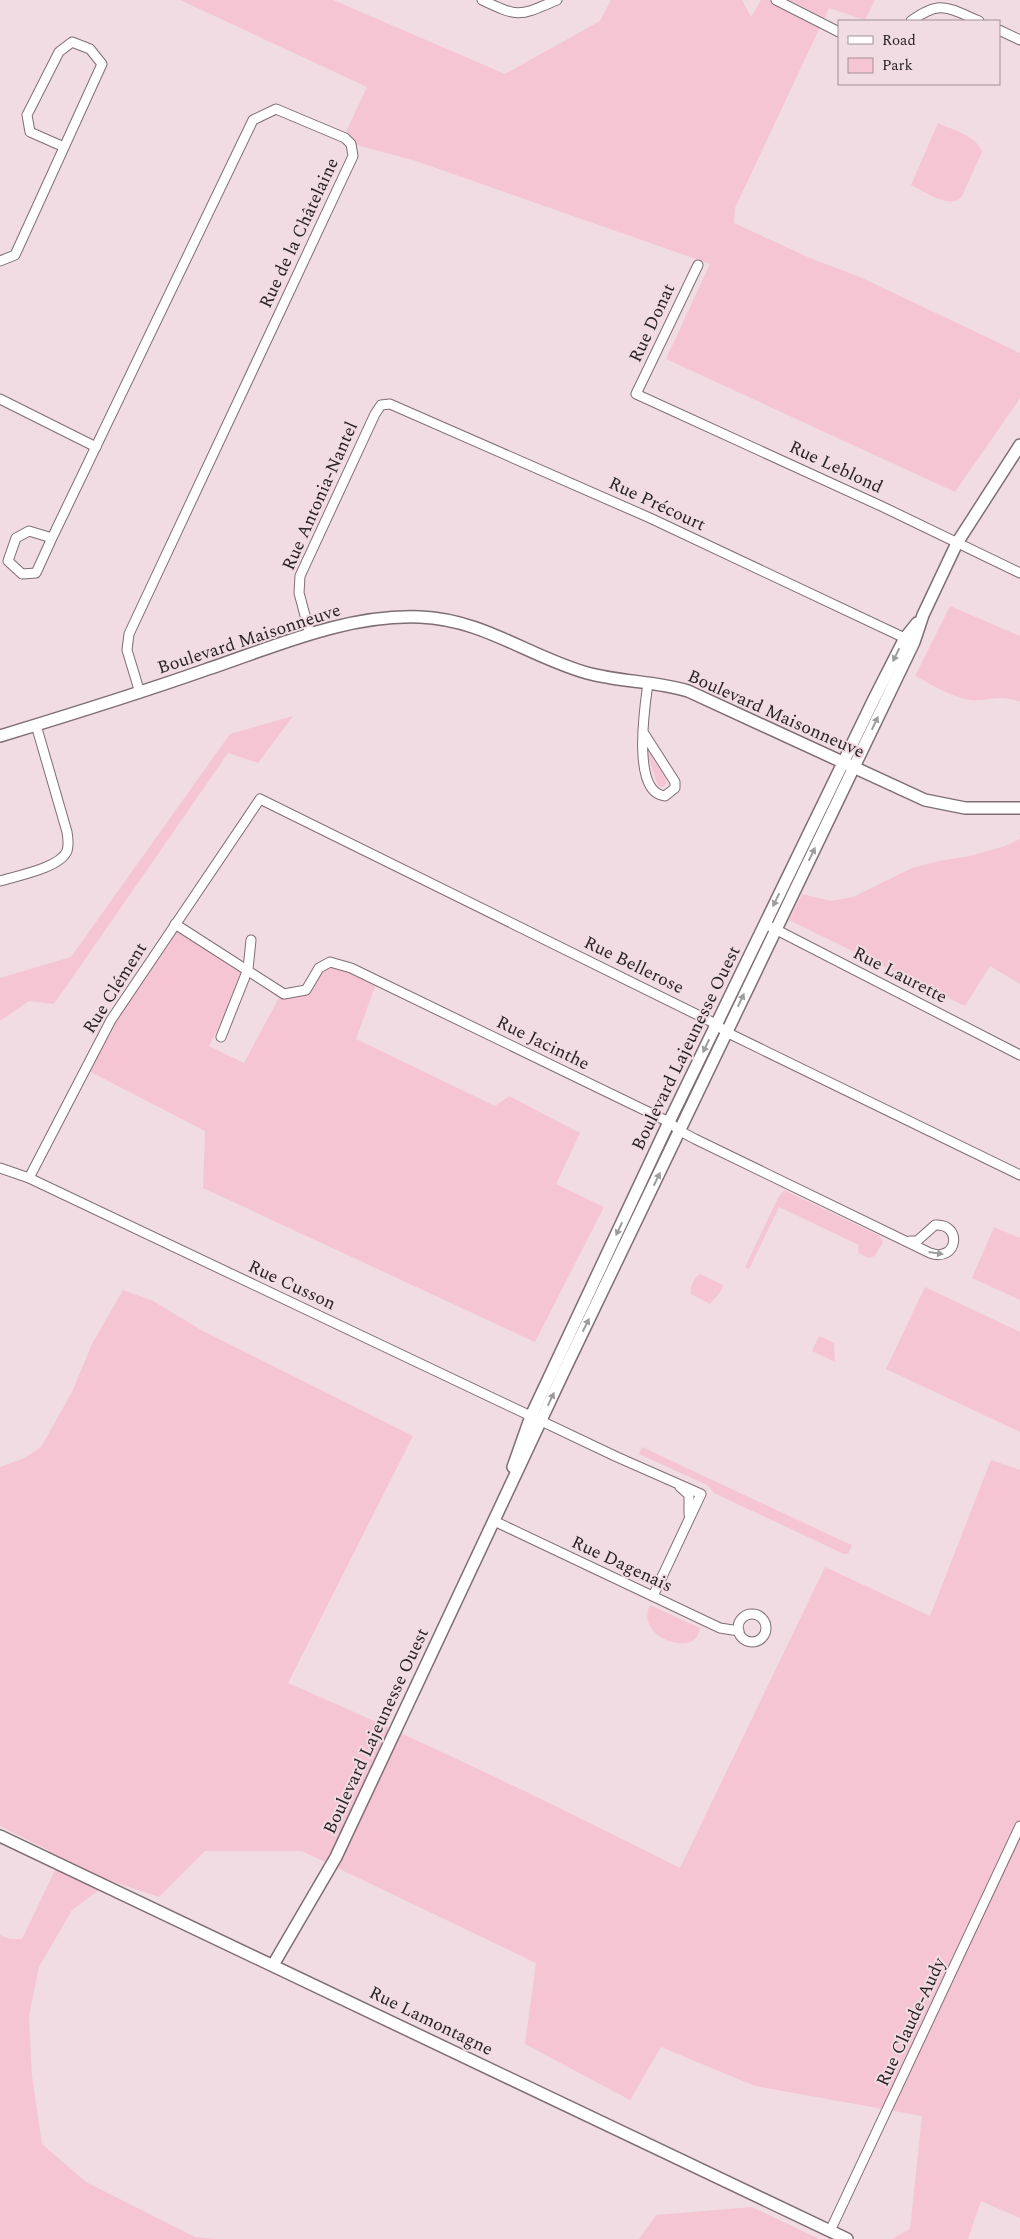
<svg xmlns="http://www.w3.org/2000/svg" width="1020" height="2239" viewBox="0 0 1020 2239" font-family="Spectral,serif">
	<rect width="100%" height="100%" fill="#f0dce2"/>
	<!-- green -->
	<g fill="#f5c5d4">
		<polygon points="180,0 333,0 505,74 600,21 611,0 742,0 751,17 761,0 875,0 865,20 829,8 735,208 734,223 810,258 860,277 1020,353 1020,398 955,492 666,359 710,264 416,161 353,144 345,134 367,87"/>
		<path d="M938 123C953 130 977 136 982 152L962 196C951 211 924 191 911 185Z"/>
		<path d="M950 606 1020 636V702C1000 692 982 704 965 699 948 695 931 684 915 676Z"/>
		<polygon points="293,716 258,763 228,753 54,1004 29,1001 0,1021 0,978 71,957 230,734"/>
		<polygon points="649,752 666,779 666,784 663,787 658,786 647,754"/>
		<polygon points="1020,839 1020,984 990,966 965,1006 789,920 802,894 831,901 853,897 912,868 939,861 970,856 1005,846"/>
		<polygon points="175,924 247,973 209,1046 244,1063 282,992 307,988 330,963 377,981 356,1039 495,1106 509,1096 580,1133 556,1184 604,1207 535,1342 203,1188 205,1131 89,1071 110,1022"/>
		<polygon points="784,1190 880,1236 883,1242 875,1256 868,1258 858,1253 859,1245 779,1207 749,1269 745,1267 778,1198"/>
		<polygon points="994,1227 1020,1238 1020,1300 972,1278"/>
		<path d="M700 1274 723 1285 721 1291 710 1304 691 1294C689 1288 694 1277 700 1274Z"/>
		<polygon points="925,1287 1020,1332 1020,1432 886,1369"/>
		<path d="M123 1290 153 1301 201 1330 413 1436 288 1683C421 1740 551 1803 680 1868L825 1567 930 1616 991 1460 1020 1470V2218L981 2201 968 2239H892L910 2229 922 2116 755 2086 661 2047 630 2100 525 2044 536 1963 302 1851H205L159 1897 111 1881 72 1910 39 1967 29 2016 32 2076 42 2144 86 2182 195 2237 216 2239H0V1935L10 1939H22L58 1864 48 1850 0 1826V1467L25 1458 41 1447 72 1392 92 1344Z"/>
		<polygon points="819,1336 834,1343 835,1362 812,1351"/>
		<polygon points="642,1447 847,1543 852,1545 848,1554 844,1554 714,1493 707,1485 639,1454"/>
		<path d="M650 1605 700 1628C699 1632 698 1636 695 1639 681 1652 636 1634 650 1605Z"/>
		<polygon points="752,2207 819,2239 639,2239 656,2215"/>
	</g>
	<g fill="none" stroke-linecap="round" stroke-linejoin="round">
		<defs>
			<g id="minor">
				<path d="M482 0C520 18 519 16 557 0"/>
				<polyline points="776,0 839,32"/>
				<path d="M911 21C940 0 946 7 979 21"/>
				<polyline points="999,30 1020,40"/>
				<polyline points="0,261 15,255 102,64 90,49 72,42 59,52 27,115 30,132 64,147"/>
				<polyline points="698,265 636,394 881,506 1020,573"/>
				<polyline points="0,399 96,447"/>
				<polyline points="52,538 29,531 16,538 8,561 22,574 36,573 52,538 253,120 276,109 345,138 351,144 353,156 129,634 127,650 140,693"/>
				<polyline points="310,634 299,593 300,576 375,414 381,405 390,404 650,518 909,640"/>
				<path d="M643 732 675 782V788L665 796C631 793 645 705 648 683"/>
				<path d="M0 881C16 876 60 868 67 851 69 845 68 838 67 832L36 725"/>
				<path d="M175 924 284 994 306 990 319 968 330 962 351 968 669 1122 680 1131 695 1139 930 1253C958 1263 963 1223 935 1225L917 1241H910"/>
				<polyline points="771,927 1020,1055"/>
				<polyline points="221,1037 248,969 251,940"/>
				<polyline points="0,1168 29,1178 111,1020 260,799 716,1024 726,1032 1020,1175"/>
				<polyline points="29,1178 617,1457 701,1494 653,1596"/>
				<polyline points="680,1487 689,1495 689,1514"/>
				<polyline points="494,1521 720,1628 739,1631"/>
				<circle cx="752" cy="1628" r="14"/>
				<polyline points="830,2231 1020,1826"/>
			</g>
			<g id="tertiary">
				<path d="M0 736C69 715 137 694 205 670 274 647 346 614 420 617 482 619 530 657 587 673 620 682 655 681 688 691L925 800 965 808H1020"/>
				<polyline points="513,1467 531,1416 669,1122 874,699 905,638 917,623"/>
				<polyline points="0,1836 847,2239"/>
				<polyline points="273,1965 336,1857 565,1369 914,642 923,615 957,543 1020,445"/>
			</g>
		</defs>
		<!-- minor casing -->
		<use href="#minor" stroke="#7f6e73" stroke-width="11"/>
		<!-- tertiary casing -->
		<use href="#tertiary" stroke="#7f6e73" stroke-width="14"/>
		<!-- minor -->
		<use href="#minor" stroke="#fff" stroke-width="9"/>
		<!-- tertiary -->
		<use href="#tertiary" stroke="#fff" stroke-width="11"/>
	</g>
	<!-- one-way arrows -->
	<defs><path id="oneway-solid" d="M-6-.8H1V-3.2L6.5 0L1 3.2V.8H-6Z" transform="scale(1.25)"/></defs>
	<g fill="#9f9c9d">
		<use href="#oneway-solid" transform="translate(896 655) rotate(116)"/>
		<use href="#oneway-solid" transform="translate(875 723) rotate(-65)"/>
		<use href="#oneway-solid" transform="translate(812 854) rotate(-64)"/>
		<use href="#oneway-solid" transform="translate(776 900) rotate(116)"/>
		<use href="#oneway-solid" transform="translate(741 1000) rotate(-65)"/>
		<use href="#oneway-solid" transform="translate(706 1046) rotate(116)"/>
		<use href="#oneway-solid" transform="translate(657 1179) rotate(-64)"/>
		<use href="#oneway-solid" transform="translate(619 1229) rotate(115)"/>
		<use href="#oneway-solid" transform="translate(936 1253) rotate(8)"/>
		<use href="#oneway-solid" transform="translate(586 1325) rotate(-64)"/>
		<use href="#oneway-solid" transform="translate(551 1399) rotate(-65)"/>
	</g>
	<g text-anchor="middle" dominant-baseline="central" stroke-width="4" stroke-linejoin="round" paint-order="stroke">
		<!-- street labels -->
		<g font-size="18" fill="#2a2325" stroke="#f0dce2">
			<text transform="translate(299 233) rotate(-65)">Rue de la Châtelaine</text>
			<text transform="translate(652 323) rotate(-65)">Rue Donat</text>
			<text transform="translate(836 467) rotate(25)">Rue Leblond</text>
			<text transform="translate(320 496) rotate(-66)">Rue Antonia-Nantel</text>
			<text transform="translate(657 504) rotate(25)">Rue Précourt</text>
			<text transform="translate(249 639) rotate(-18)">Boulevard Maisonneuve</text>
			<text transform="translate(776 714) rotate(24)">Boulevard Maisonneuve</text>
			<text transform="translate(634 965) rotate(26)">Rue Bellerose</text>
			<text transform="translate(900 975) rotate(27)">Rue Laurette</text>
			<text transform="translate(115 988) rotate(-58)">Rue Clément</text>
			<text transform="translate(543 1043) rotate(26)">Rue Jacinthe</text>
			<text transform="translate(686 1048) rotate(-64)">Boulevard Lajeunesse Ouest</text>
			<text transform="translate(292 1285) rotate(25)">Rue Cusson</text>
			<text transform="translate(622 1564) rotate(25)">Rue Dagenais</text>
			<text transform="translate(376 1731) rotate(-65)">Boulevard Lajeunesse Ouest</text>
			<text transform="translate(431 2021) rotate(26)">Rue Lamontagne</text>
			<text transform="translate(911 2022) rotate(-65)">Rue Claude-Audy</text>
		</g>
	</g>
	<!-- legend -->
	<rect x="838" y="20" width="162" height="65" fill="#f0dce2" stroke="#a19296"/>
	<rect x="848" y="36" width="25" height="8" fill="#ffffff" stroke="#a19296"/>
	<text x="882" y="45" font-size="15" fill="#2a2325">Road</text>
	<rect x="848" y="58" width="25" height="15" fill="#f5c5d4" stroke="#a19296"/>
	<text x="882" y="70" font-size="15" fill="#2a2325">Park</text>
</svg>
